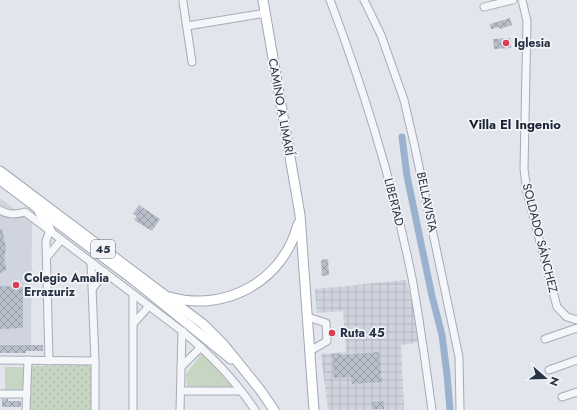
<svg xmlns="http://www.w3.org/2000/svg" width="577" height="410" viewBox="0 0 577 410" font-family="Jost,sans-serif">
	<defs>
		<pattern id="industrial-grid" width="8" height="8" patternUnits="userSpaceOnUse"><rect width="8" height="8" fill="#cfd4de"/><path d="M0 4h8M4 0v8" fill="none" stroke="#b2b6c0"/></pattern>
		<pattern id="park-dots" width="8" height="8" patternUnits="userSpaceOnUse"><rect width="8" height="8" fill="#c7d6c2"/><path d="M2 2h.1M6 6h.1" fill="none" stroke="#abb8a8" stroke-width="1.8" stroke-linecap="round"/></pattern>
		<pattern id="building-cross-hatch" width="8" height="8" patternUnits="userSpaceOnUse"><rect width="8" height="8" fill="#b8beca"/><path d="M0 0l8 8M0 8l8-8" fill="none" stroke="#969ba6"/></pattern>
	</defs>
	<rect width="100%" height="100%" fill="#e2e5eb"/>
	<!-- built -->
	<polygon fill="#cfd4de" points="0,198 32,222 31,347 0,347"/>
	<!-- industrial -->
	<polygon fill="url(#industrial-grid)" points="406,280 415,313 420,342 401,345 404,410 328,410 321,354 346,352 343,311 317,313 315,289"/>
	<!-- grass -->
	<g fill="#c7d6c2">
		<polygon points="202,353 235,389 187,386 186,374"/>
		<rect x="5" y="367" width="18" height="24"/>
	</g>
	<!-- park -->
	<polygon fill="url(#park-dots)" points="91,365 91,410 30,410 31,366"/>
	<g fill="none" stroke-linecap="round" stroke-linejoin="round">
		<!-- canal -->
		<polyline stroke="#9ab2ce" stroke-width="7" points="402,137 407,176 432,296 442,335 447,374 450,410"/>
	</g>
	<!-- building -->
	<g fill="url(#building-cross-hatch)">
		<polygon points="510,18 512,25 500,29 499,27 491,29 490,24"/>
		<polygon points="510,38 511,48 494,49 493,39"/>
		<polygon points="139,205 160,219 152,231 134,220 137,216 133,214"/>
		<polygon points="0,229 2,229 6,247 4,263 6,263 6,270 0,273"/>
		<polygon points="328,259 329,275 322,276 321,260"/>
		<polygon points="0,286 23,287 23,328 0,329"/>
		<polygon points="0,345 43,345 43,351 26,351 26,353 0,353"/>
		<polygon points="379,352 382,382 352,384 351,377 334,378 332,354 341,353 341,355"/>
		<polygon points="2,399 8,399 8,401 21,401 21,407 2,407"/>
		<polygon points="384,401 384,409 373,409 372,402"/>
	</g>
	<g fill="none" stroke-linecap="round" stroke-linejoin="round">
		<defs>
			<g id="minor">
				<path d="M330 0C364 90 393 184 412 278 420 322 426 366 432 410"/>
				<polyline points="364,0 381,35 404,100 414,143 459,357 460,410"/>
				<polyline points="522,0 527,21 524,169 527,192 557,307 567,317 577,320"/>
				<polyline points="183,2 192,62"/>
				<polyline points="484,7 513,0"/>
				<polyline points="187,26 266,13"/>
				<path d="M0 210C8 215 16 215 25 212L182 331C210 354 235 380 255 410"/>
				<polyline points="47,257 61,240"/>
				<polyline points="91,262 95,361 95,410"/>
				<polyline points="93,288 105,272"/>
				<polyline points="133,294 133,410"/>
				<polyline points="308,317 326,323 327,341 310,351"/>
				<polyline points="133,324 149,306"/>
				<polyline points="545,339 577,328"/>
				<polyline points="0,360 95,361"/>
				<polyline points="49,361 46,241 50,230"/>
				<polyline points="181,367 201,347"/>
				<polyline points="549,370 577,360"/>
				<polyline points="181,391 241,391"/>
				<polyline points="0,394 27,394"/>
				<polyline points="562,397 577,392"/>
				<polyline points="26,410 28,360"/>
				<polyline points="180,410 182,331"/>
			</g>
			<g id="major">
				<polyline points="263,0 300,215 314,410"/>
				<polyline points="0,171 203,324 224,345 261,391 274,410"/>
				<polyline points="0,180 131,278 231,359"/>
				<polyline points="39,211 50,230"/>
				<path d="M170 297C226 313 284 280 298 224"/>
			</g>
		</defs>
		<!-- minor casing -->
		<use href="#minor" stroke="#a6acb6" stroke-width="9"/>
		<!-- major casing -->
		<use href="#major" stroke="#a0a9b8" stroke-width="11"/>
		<!-- minor -->
		<use href="#minor" stroke="#f5f6f9" stroke-width="7"/>
		<!-- major -->
		<use href="#major" stroke="#fff" stroke-width="9"/>
	</g>
	<!-- markers -->
	<g fill="#db3d52" stroke="#f2f4f8" stroke-width="1.5">
		<circle cx="506" cy="43" r="4"/>
		<circle cx="16" cy="285" r="4"/>
		<circle cx="332" cy="333" r="4"/>
	</g>
	<g text-anchor="middle" dominant-baseline="central" stroke-width="3.5" stroke-linejoin="round" paint-order="stroke">
		<!-- shield labels -->
		<rect fill="#f2f4f8" stroke="#656c7b" stroke-width="1" x="91" y="240" width="24" height="18" rx="3"/>
		<g font-size="11" font-weight="bold" fill="#283245">
			<text x="103" y="249">45</text>
		</g>
		<!-- poi labels -->
		<g font-size="12" font-weight="bold" fill="#283245" stroke="#f2f4f8" text-anchor="start">
			<text x="514" y="43">Iglesia</text>
			<text x="24" y="278">Colegio Amalia<tspan x="24" dy="14">Errazuriz</tspan></text>
			<text x="340" y="333">Ruta 45</text>
		</g>
		<!-- street labels -->
		<g font-size="12" fill="#283245" stroke="#f2f4f8">
			<text transform="translate(281 107) rotate(80)">CAMINO A LIMARÍ</text>
			<text transform="translate(394 202) rotate(76)">LIBERTAD</text>
			<text transform="translate(427 202) rotate(78)">BELLAVISTA</text>
			<text transform="translate(540 238) rotate(76)">SOLDADO SÁNCHEZ</text>
		</g>
		<!-- neighbourhood labels -->
		<g font-size="13" font-weight="bold" fill="#1a2336" stroke="#f2f4f8">
			<text x="515" y="124">Villa El Ingenio</text>
		</g>
	</g>
	<!-- north arrow -->
	<g transform="translate(545 378) rotate(110)" stroke="#f2f4f8" stroke-width="3" paint-order="stroke">
	<path d="M0-3L7 15L0 10L-7 15Z" fill="#283245"/>
	<text y="-6" font-size="11" font-weight="bold" text-anchor="middle" fill="#283245">N</text>
	</g>
</svg>
